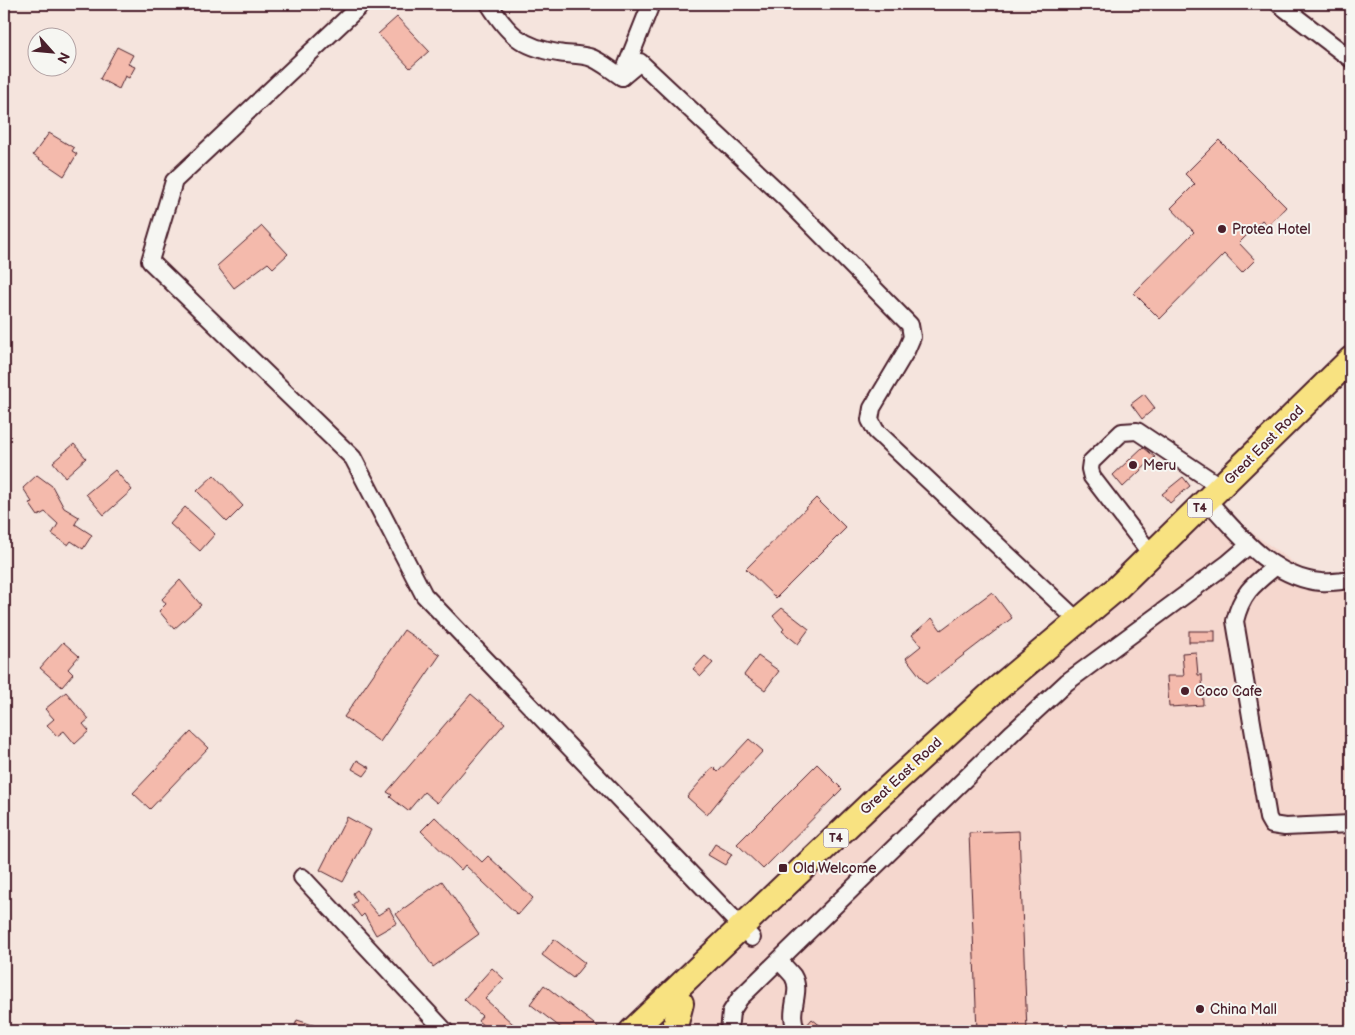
<svg xmlns="http://www.w3.org/2000/svg" width="1355" height="1035" viewBox="0 0 1355 1035" font-family="'Balsamiq Sans',sans-serif">
	<rect width="100%" height="100%" fill="#f5e4dd"/>
	<filter id="ink" filterUnits="userSpaceOnUse"><feTurbulence type="fractalNoise" baseFrequency=".02" numOctaves="2"/><feDisplacementMap in="SourceGraphic" scale="10" xChannelSelector="R" yChannelSelector="G"/><feConvolveMatrix kernelMatrix="1 2 1 2 8 2 1 2 1" color-interpolation-filters="sRGB"/></filter>
	<g filter="url(#ink)">
		<!-- built -->
		<polygon fill="#f5d7ce" points="1208,501 1321,582 1351,580 1351,1031 648,1031"/>
		<!-- building -->
		<g fill="#f4baac" stroke="#4a1f2b">
			<polygon points="397,17 429,51 410,68 378,34"/>
			<polygon points="117,47 133,55 128,64 135,67 129,78 125,76 119,89 100,79"/>
			<polygon points="49,133 74,148 72,151 77,154 64,176 33,155"/>
			<polygon points="1219,140 1286,207 1268,226 1262,220 1239,243 1255,260 1242,273 1224,254 1160,319 1134,293 1194,232 1171,208 1195,184 1185,174"/>
			<polygon points="262,226 288,254 273,268 268,263 234,288 217,266"/>
			<polygon points="1144,394 1155,408 1142,419 1131,404"/>
			<polygon points="74,444 86,458 65,477 53,462"/>
			<polygon points="1143,447 1155,457 1123,487 1113,475"/>
			<polygon points="115,470 132,490 104,515 86,494"/>
			<polygon points="37,475 52,486 64,508 79,517 75,524 92,535 83,549 71,541 68,545 52,534 58,524 45,512 38,516 29,503 32,502 23,488"/>
			<polygon points="214,475 243,506 227,522 197,491"/>
			<polygon points="1183,477 1190,486 1170,503 1162,494"/>
			<polygon points="816,498 846,528 776,598 746,569"/>
			<polygon points="185,507 215,534 200,551 170,524"/>
			<polygon points="180,580 201,605 174,629 159,611 166,604 162,599"/>
			<polygon points="992,592 1012,618 926,684 906,658 921,646 912,635 932,618 941,630"/>
			<polygon points="782,608 809,629 798,644 782,631 784,629 773,616"/>
			<polygon points="404,630 440,655 380,742 344,717"/>
			<rect x="1189" y="631" width="26" height="11"/>
			<polygon points="63,642 79,656 68,669 73,674 62,687 40,668"/>
			<polygon points="1196,652 1198,675 1202,675 1203,705 1169,707 1167,676 1184,676 1182,653"/>
			<polygon points="705,656 713,663 701,676 693,669"/>
			<polygon points="758,656 779,671 765,690 744,675"/>
			<polygon points="66,692 89,719 83,724 89,731 75,744 64,731 57,736 47,725 54,719 45,709"/>
			<polygon points="471,694 505,723 437,803 424,792 408,811 390,797 392,795 387,792"/>
			<polygon points="191,732 208,748 150,809 133,793"/>
			<polygon points="749,739 763,751 732,784 707,815 687,797 713,767 718,772"/>
			<polygon points="357,760 370,768 364,776 352,769"/>
			<polygon points="817,764 842,789 763,869 737,844"/>
			<polygon points="347,817 371,830 343,882 320,870"/>
			<polygon points="435,817 482,862 488,856 533,898 518,915 465,865 461,870 421,831"/>
			<polygon points="1019,831 1027,1031 977,1031 969,833"/>
			<polygon points="715,844 732,854 725,865 708,855"/>
			<polygon points="442,881 479,934 433,967 396,914"/>
			<polygon points="357,890 378,915 389,908 397,923 376,935 364,914 361,917 352,905 357,901 353,893"/>
			<polygon points="554,939 585,963 573,978 542,955"/>
			<polygon points="492,968 504,979 485,999 521,1031 490,1031 478,1021 482,1016 464,999"/>
			<polygon points="544,985 603,1031 565,1031 530,1004"/>
			<polygon points="812,1019 827,1031 807,1031 806,1026"/>
			<polygon points="297,1020 326,1029 325,1031 293,1031"/>
		</g>
		<g fill="none" stroke-linecap="round" stroke-linejoin="round">
			<defs>
				<g id="minor">
					<polyline points="362,4 174,181 150,261 353,458 424,595 752,938"/>
					<path d="M489 4C508 34 521 47 558 53 568 55 579 54 589 57 600 60 612 71 622 77"/>
					<polyline points="1279,4 1351,59"/>
					<polyline points="624,72 651,4"/>
					<polyline points="622,77 640,62 786,199 910,325 912,337 906,351 872,408 870,420 876,431 1078,621"/>
					<path d="M1208 501C1238 534 1272 578 1321 582 1330 583 1342 581 1351 580"/>
					<polyline points="1151,554 1092,477 1090,469 1091,462 1122,432 1137,431 1221,487"/>
					<path d="M1276 566C1254 584 1242 592 1235 621L1268 818 1272 825 1285 827 1351 824"/>
					<polyline points="302,877 445,1031"/>
					<path d="M779 961C784 966 789 971 793 976 803 993 786 1011 797 1031"/>
					<polyline points="729,1031 731,1012 740,998 1013,732 1067,682 1227,564 1248,546"/>
				</g>
				<g id="highway">
					<polyline points="632,1031 878,797 991,694 1116,589 1351,359"/>
					<polyline points="674,1031 681,1003"/>
				</g>
			</defs>
			<!-- minor casing -->
			<use href="#minor" stroke="#4a1f2b" stroke-width="20"/>
			<!-- highway casing -->
			<use href="#highway" stroke="#4a1f2b" stroke-width="28"/>
			<!-- minor -->
			<use href="#minor" stroke="#f6f6f2" stroke-width="16"/>
			<!-- highway -->
			<use href="#highway" stroke="#f8e281" stroke-width="24"/>
		</g>
	</g>
	<!-- markers -->
	<g fill="#4a1f2b" stroke="#f6f6f2" stroke-width="2">
		<circle cx="1222" cy="229" r="5"/>
		<circle cx="1133" cy="465" r="5"/>
		<circle cx="1185" cy="691" r="5"/>
		<rect x="778" y="863" width="10" height="10" rx="2.5"/>
		<circle cx="1200" cy="1009" r="5"/>
	</g>
	<g text-anchor="middle" dominant-baseline="central" stroke-width="4" stroke-linejoin="round" paint-order="stroke">
		<!-- shield labels -->
		<g fill="#f6f6f2" stroke="#7e6067" stroke-width="1">
			<rect x="1187.5" y="498.5" width="25" height="19" rx="4"/>
			<rect x="823.5" y="828.5" width="25" height="19" rx="4"/>
		</g>
		<g font-size="12" font-weight="bold" fill="#4a1f2b">
			<text x="1200" y="508">T4</text>
			<text x="836" y="838">T4</text>
		</g>
		<!-- poi labels -->
		<g font-size="14" fill="#4a1f2b" stroke="#f6f6f2" text-anchor="start">
			<text x="1232" y="229">Protea Hotel</text>
			<text x="1143" y="465">Meru</text>
			<text x="1195" y="691">Coco Cafe</text>
			<text x="793" y="868">Old Welcome</text>
			<text x="1210" y="1009">China Mall</text>
		</g>
		<!-- street labels -->
		<g font-size="14" fill="#4a1f2b" stroke="#f6f6f2">
			<text transform="translate(1264 445) rotate(-45)">Great East Road</text>
			<text transform="translate(901 776) rotate(-43)">Great East Road</text>
		</g>
	</g>
	<!-- margin -->
	<rect width="1355" height="1035" fill="none" stroke="#f6f6f2" stroke-width="20"/>
	<rect x="10" y="10" width="1335" height="1015" fill="none" stroke="#4a1f2b" stroke-width="2" filter="url(#ink)"/>
	<!-- north arrow -->
	<g transform="translate(52 52) rotate(117)"><circle r="24" fill="#f6f6f2" stroke="#b1a0a2"/>
	<path d="M0-4L9 19L0 12L-9 19Z" fill="#4a1f2b"/>
	<text y="-8" font-size="14" font-weight="bold" text-anchor="middle" fill="#4a1f2b">N</text>
	</g>
</svg>
